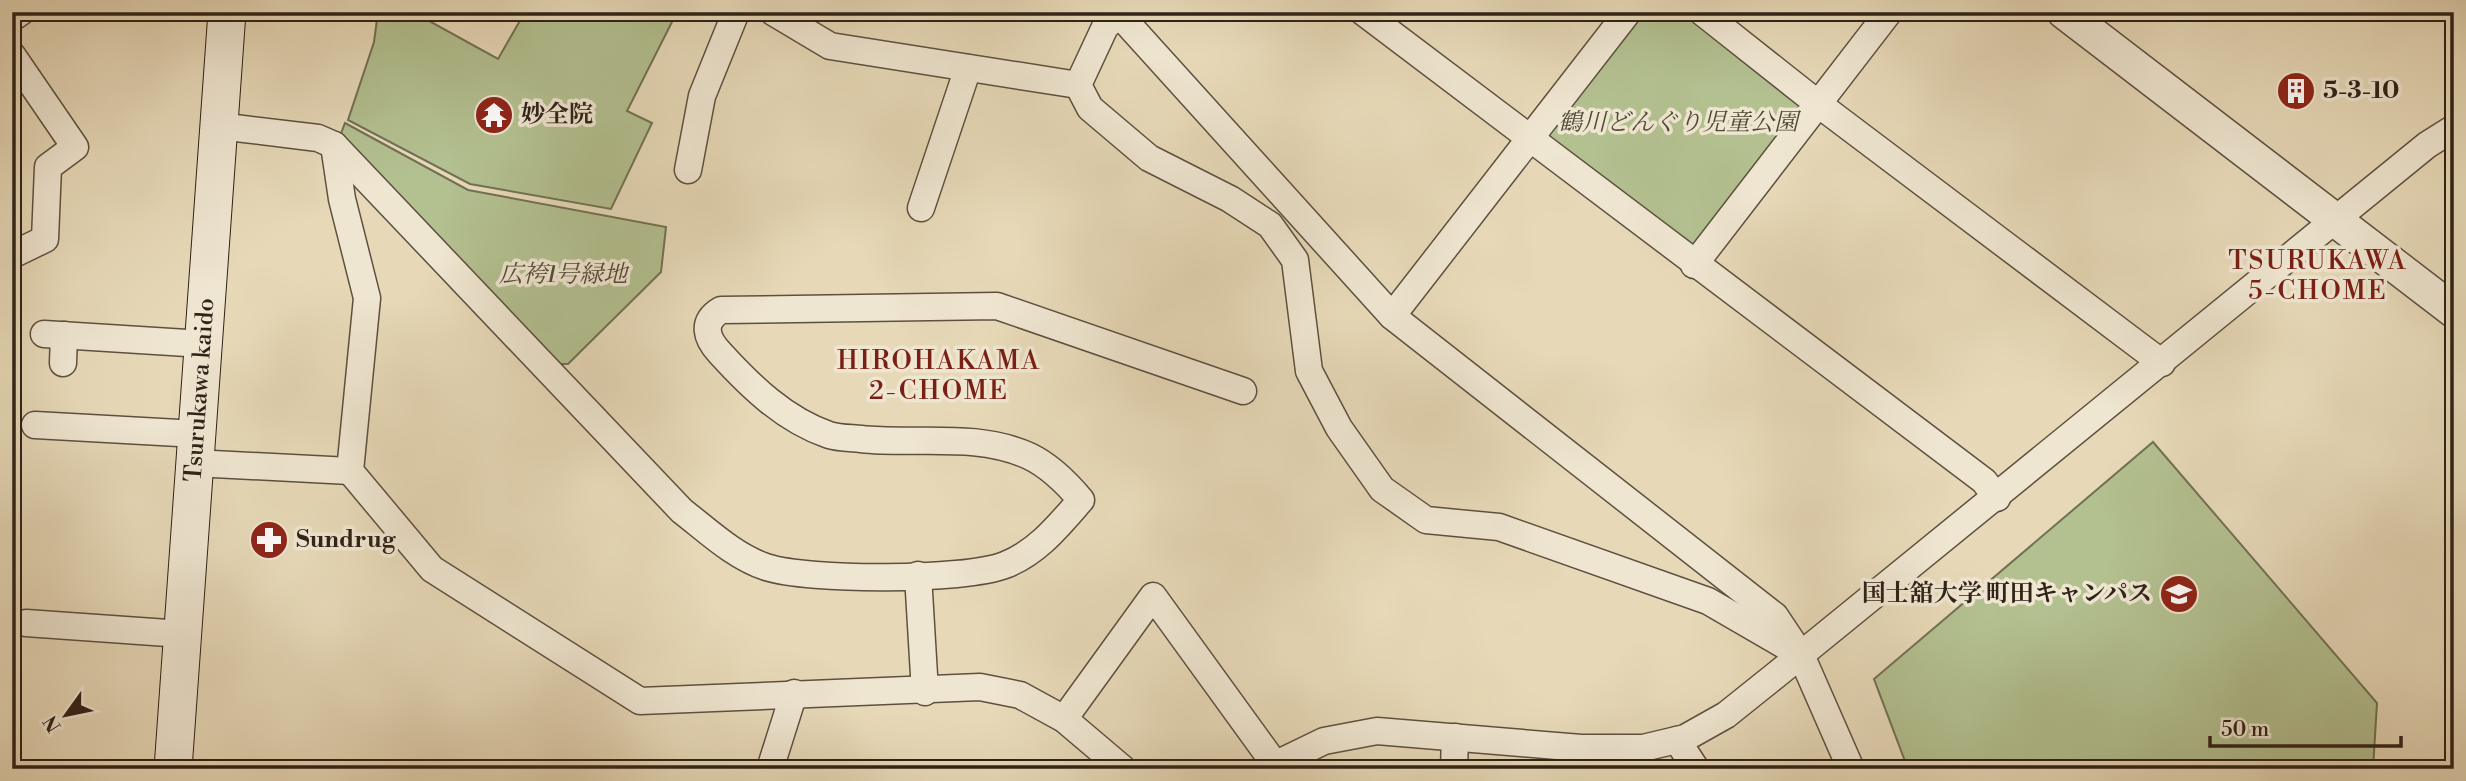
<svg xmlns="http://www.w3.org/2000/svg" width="2466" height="781" viewBox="0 0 2466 781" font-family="'Libre Bodoni','Noto Serif JP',serif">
	<rect width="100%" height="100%" fill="#e7d9b8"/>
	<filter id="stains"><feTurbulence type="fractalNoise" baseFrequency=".00286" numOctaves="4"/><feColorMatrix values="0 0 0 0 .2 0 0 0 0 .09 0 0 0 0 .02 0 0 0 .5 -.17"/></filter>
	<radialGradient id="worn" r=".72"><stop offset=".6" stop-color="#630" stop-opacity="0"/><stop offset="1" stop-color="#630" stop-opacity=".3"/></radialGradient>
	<!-- green -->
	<g fill="#b3c090" stroke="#717154" stroke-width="2">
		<polygon points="378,12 413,12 498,59 525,12 677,12 627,111 652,123 611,209 470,184 348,120 374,42"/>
		<polygon points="1638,12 1691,12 1809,106 1696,259 1538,135"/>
		<polygon points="345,123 468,190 666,227 661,272 568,364 555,364 340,136"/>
		<polygon points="2153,442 2377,703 2373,769 1908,769 1874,679"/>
	</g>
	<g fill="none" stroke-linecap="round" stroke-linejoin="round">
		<defs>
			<g id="minor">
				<polyline points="773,12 830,46 1078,85"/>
				<polyline points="1117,12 1392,316 1775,616 1801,655 1851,769"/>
				<polyline points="1121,12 1105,27 1078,85 1090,108 1149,158 1230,199 1270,225 1295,260 1309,371 1339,428 1382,489 1426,520 1499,527 1708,601 1801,655"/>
				<path d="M1363 12C1569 170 1778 324 1984 481L1997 498"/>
				<polyline points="1702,12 1817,103 2162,363"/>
				<polyline points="12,18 21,12"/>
				<polyline points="12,55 75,147 48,167 45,239 12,255"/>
				<path d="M219 126 318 138 334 145 682 511C708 531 735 557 766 567 809 581 964 581 1005 565 1038 552 1059 525 1081 500 1066 482 1050 466 1029 456 976 432 916 445 861 439 851 438 838 438 829 435 785 420 751 387 720 353 706 338 701 322 721 310L997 306 1243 391"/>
				<polyline points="334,145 342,199 367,298 350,471 432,569 640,701 980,687 1020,695 1064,719 1123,769"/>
				<polyline points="688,170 702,96 736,12"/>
				<polyline points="921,208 968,68"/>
				<polyline points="1694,265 1889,12"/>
				<polyline points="1392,316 1628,12"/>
				<polyline points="44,334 203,344"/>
				<polyline points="63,363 64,335"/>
				<polyline points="35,425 197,434"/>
				<polyline points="194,463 350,471"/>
				<polyline points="918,575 925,692"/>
				<polyline points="26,623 182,634"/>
				<polyline points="1064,719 1153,596 1274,763"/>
				<polyline points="1677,740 1696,769"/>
				<polyline points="770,769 794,693"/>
				<polyline points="1266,769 1324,741 1377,731 1581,748 1643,748 1685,738 1726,715 1776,675 2427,145 2454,128"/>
				<polyline points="1454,769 1455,737"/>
			</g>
			<polyline id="tertiary" points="2064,12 2454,311"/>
			<g id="secondary">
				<path id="s1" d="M173 769 227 12"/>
			</g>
		</defs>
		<!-- minor casing -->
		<use href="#minor" stroke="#5d5040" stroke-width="29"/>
		<!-- tertiary casing -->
		<use href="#tertiary" stroke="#5d5040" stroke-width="36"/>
		<!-- secondary casing -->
		<use href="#secondary" stroke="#2f2218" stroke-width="39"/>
		<!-- minor -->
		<use href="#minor" stroke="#efe6d1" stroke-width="26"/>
		<!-- tertiary -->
		<use href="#tertiary" stroke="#efe6d1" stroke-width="33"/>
		<!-- secondary -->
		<use href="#secondary" stroke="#efe6d1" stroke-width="37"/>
	</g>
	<!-- icons -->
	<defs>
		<symbol id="building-disc" viewBox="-11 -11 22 22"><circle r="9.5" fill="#8f2418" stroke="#efe6d1"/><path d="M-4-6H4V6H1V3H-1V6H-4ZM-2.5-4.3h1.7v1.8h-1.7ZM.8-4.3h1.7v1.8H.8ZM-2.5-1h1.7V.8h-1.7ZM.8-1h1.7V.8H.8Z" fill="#fff"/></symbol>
		<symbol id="temple-disc" viewBox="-11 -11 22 22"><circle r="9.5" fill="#8f2418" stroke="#efe6d1"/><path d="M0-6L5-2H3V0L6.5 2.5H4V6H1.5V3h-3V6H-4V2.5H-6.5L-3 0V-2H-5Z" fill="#fff"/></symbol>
		<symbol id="pharmacy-disc" viewBox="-11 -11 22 22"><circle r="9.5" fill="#8f2418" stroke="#efe6d1"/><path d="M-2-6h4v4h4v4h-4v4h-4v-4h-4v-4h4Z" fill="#fff"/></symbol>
		<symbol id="university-disc" viewBox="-11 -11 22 22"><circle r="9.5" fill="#8f2418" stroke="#efe6d1"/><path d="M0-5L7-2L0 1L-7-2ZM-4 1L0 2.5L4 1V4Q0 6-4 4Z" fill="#fff"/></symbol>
	</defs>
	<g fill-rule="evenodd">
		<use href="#building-disc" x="2274" y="69" width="44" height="44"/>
		<use href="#temple-disc" x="472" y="93" width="44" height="44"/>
		<use href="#pharmacy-disc" x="247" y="518" width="44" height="44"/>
		<use href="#university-disc" x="2157" y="572" width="44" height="44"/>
	</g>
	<g text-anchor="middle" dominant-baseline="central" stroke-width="7" stroke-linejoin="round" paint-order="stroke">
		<!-- poi labels -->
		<g font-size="24" font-weight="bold" fill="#2f2218" stroke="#efe6d1" text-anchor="start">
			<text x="2323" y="91">5-3-10</text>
			<text x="521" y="115">妙全院</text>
			<text x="296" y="540">Sundrug</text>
			<text x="2152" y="594" text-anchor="end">国士舘大学 町田キャンパス</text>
		</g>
		<!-- park labels -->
		<g font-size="24" font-style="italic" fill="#504a36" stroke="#efe6d1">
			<text x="1678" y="123">鶴川どんぐり児童公園</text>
			<text x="563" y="275">広袴1号緑地</text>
		</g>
		<!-- street labels -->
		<g font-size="24" fill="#2f2218" stroke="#efe6d1">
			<text stroke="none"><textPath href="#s1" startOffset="380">Tsurukawa kaido</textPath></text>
		</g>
		<!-- neighbourhood labels -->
		<g font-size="26" letter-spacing="2" fill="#7a1f14" stroke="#efe6d1">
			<text x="2318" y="261">TSURUKAWA<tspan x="2318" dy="30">5-CHOME</tspan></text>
			<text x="939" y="361">HIROHAKAMA<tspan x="939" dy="30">2-CHOME</tspan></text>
		</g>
	</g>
	<!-- margin -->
	<rect width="2466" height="781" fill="none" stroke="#e7d9b8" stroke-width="42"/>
	<rect x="14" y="14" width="2438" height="753" fill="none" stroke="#2f2218" stroke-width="3.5"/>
	<rect x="21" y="21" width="2424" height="739" fill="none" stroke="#2f2218" stroke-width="2"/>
	<!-- north arrow -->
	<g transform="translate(66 715) rotate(237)" stroke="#efe6d1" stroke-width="5" paint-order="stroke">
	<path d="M0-5L12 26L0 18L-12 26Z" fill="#2f2218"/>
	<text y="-10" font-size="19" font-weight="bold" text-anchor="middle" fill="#2f2218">N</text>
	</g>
	<!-- scale -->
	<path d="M2210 736v10h191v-10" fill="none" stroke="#2f2218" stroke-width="3.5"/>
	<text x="2221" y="736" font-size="21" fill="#2f2218" stroke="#efe6d1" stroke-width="5" paint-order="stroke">50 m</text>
	<rect width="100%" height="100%" filter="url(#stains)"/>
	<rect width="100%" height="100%" fill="url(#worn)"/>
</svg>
